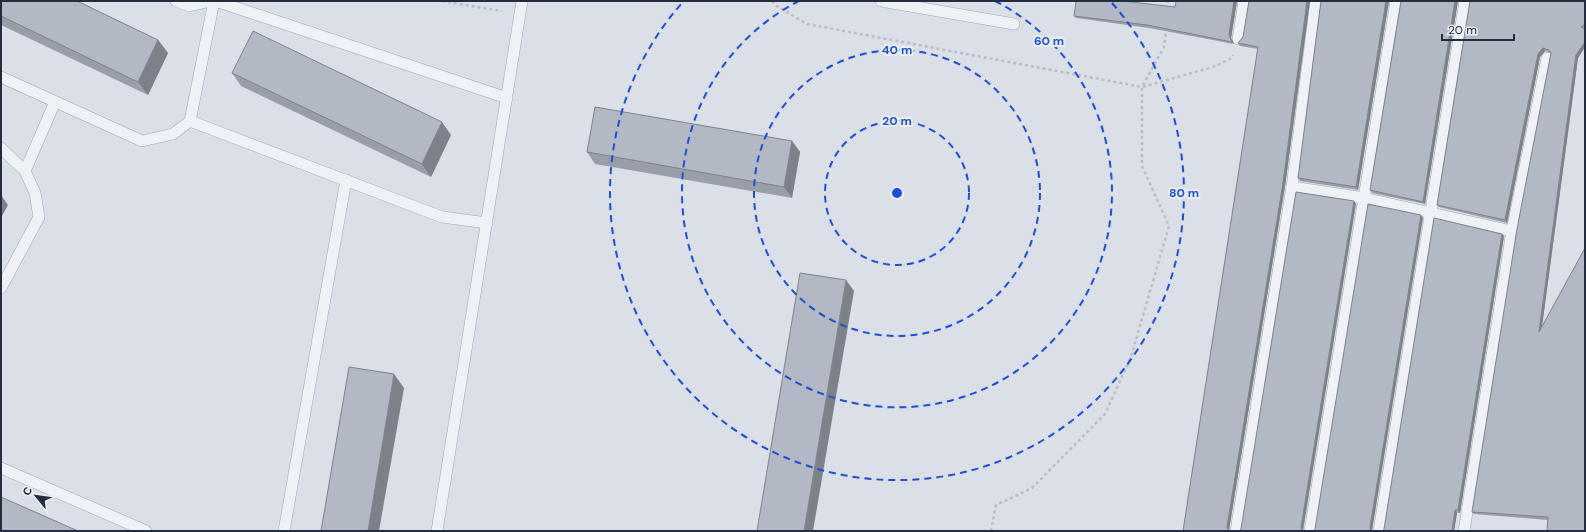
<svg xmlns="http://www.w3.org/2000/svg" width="1586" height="532" viewBox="0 0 1586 532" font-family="'DM Sans',sans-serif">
	<rect width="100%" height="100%" fill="#dbe0e8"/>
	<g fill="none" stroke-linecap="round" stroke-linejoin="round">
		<defs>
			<g id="lane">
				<polyline points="176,1 189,6 211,1"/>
				<polyline points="216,1 507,98"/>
				<polyline points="881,1 1014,24"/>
				<polyline points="1238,39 1244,1"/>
				<polyline points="1,77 142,141 173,134 190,121 214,1"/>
				<polyline points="190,121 442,217 487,223"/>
				<polyline points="1,148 25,171 35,193 39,217 1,288"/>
				<polyline points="25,171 55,102"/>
				<polyline points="1292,187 1364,198 1512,231 1547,58"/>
				<polyline points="1,468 146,531"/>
				<polyline points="284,531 346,180"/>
				<polyline points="437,531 522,1"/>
				<polyline points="1236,531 1292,187 1316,1"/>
				<polyline points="1310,531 1396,1"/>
				<polyline points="1379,531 1465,1"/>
				<polyline points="1464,531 1512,231"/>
			</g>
		</defs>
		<!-- lane casing -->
		<use href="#lane" stroke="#a0a7b2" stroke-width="12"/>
		<!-- path -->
		<g stroke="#b9bec6" stroke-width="2.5" stroke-dasharray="3 3" stroke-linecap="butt">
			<polyline points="442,1 502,11"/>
			<polyline points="772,1 775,5 807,24 1142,87 1213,67 1232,58 1233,55"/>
			<polyline points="1168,9 1168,1"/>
			<polyline points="991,531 996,505 1032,488 1105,414 1131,357 1169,226 1142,166 1142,87 1164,47 1166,30"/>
		</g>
		<!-- lane -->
		<use href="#lane" stroke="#eef1f6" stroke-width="11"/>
	</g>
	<!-- wall -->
	<g fill="#999fa9">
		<polygon points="1,1 158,40 168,53 148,95 1,25"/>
		<polygon points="1176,1 1237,1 1231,38 1234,44 1149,28 1076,18 1074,16 1175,7"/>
		<polygon points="1249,1 1310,1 1285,186 1229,530 1229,531 1183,531 1258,49 1240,46 1238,43 1243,37"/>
		<polygon points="1321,1 1389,1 1358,190 1300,181 1298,178"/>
		<polygon points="1401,1 1458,1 1425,204 1372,193 1370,190"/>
		<polygon points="1470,1 1585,1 1585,28 1584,29 1585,29 1585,47 1578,58 1542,326 1548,520 1474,514 1472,512 1551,53 1545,51 1540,57 1507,223 1439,207 1437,205"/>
		<polygon points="232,73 451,135 431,177 241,86"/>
		<polygon points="792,141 800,152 792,198 595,164 587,152"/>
		<polygon points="1504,236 1460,513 1457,513 1454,531 1383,531 1384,529"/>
	</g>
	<!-- shaded-wall -->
	<g fill="#7d828a">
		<polygon points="1234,1 1237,1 1231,38 1234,44 1232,42 1229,35"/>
		<polygon points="1307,1 1310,1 1285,186 1229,530 1229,531 1227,527"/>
		<polygon points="1386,1 1389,1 1358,190 1356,187"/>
		<polygon points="1455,1 1458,1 1425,204 1423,202"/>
		<polygon points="158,40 168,53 148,95 138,82"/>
		<polygon points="1585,42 1585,47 1578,58 1541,334 1539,332 1576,55"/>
		<polygon points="1543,48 1545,51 1540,57 1507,223 1505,220 1538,54"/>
		<polygon points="442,122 451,135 431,177 422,164"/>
		<polygon points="792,141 800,152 792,198 784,187"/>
		<polygon points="1,195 8,205 1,218"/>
		<polygon points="1354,201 1356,204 1303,531 1302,531 1301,527"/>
		<polygon points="1421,215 1423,218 1372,531 1371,531 1370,527"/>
		<polygon points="1502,234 1504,236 1460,513 1458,510"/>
		<polygon points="846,280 854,291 813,531 804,531"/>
		<polygon points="394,374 404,388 379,531 368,531"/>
		<polygon points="1455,510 1457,513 1454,531 1452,531"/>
	</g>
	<!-- building -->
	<g fill="#b2b9c5" stroke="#7d828a">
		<polygon points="1,1 77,1 158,40 138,82 1,16"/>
		<polygon points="1076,1 1123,1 1175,7 1176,1 1234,1 1229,35 1232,42 1147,25 1074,16"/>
		<polygon points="1249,1 1307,1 1283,183 1227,527 1229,531 1183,531 1258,47 1238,43 1243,37"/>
		<polygon points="1321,1 1386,1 1356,187 1298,178"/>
		<polygon points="1401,1 1455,1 1423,202 1370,190"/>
		<polygon points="1470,1 1585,1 1585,24 1581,27 1585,29 1585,42 1576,55 1539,332 1585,248 1585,531 1547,531 1548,517 1472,512 1517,229 1551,53 1549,50 1543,48 1538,54 1505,220 1437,205"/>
		<polygon points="253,31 442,122 422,164 232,73"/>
		<polygon points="595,107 792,141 784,187 587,152"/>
		<polygon points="1296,192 1354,201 1301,527 1302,531 1239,531 1241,529"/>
		<polygon points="1368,204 1421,215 1370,527 1371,531 1314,531 1315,529"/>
		<polygon points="1434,218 1502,234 1458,510 1455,510 1452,531 1383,531 1384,529"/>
		<polygon points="800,273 846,280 804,531 757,531"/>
		<polygon points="349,367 394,374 368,531 321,531"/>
		<polygon points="1,497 78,531 1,531"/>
	</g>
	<!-- distance rings -->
	<g fill="none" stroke="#1d4ed8" stroke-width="2" stroke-dasharray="7 5">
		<circle cx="897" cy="193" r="72"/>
		<circle cx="897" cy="193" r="143"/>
		<path d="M995 1A215 215 0 1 1 799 1"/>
		<path d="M1112 3A287 287 0 1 1 682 3"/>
	</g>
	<circle cx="897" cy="193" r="6" fill="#1d4ed8" stroke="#ebeff5" stroke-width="2"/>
	<g font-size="12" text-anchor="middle" font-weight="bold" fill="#1d4ed8" stroke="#ebeff5" stroke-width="4" stroke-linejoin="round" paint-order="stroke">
		<text x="1049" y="45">60 m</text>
		<text x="897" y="54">40 m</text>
		<text x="897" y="125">20 m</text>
		<text x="1184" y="197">80 m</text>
	</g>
	<!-- border -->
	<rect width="1586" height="532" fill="none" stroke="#242d3f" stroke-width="4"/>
	<!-- north arrow -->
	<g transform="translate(36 496) rotate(299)" stroke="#ebeff5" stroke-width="3" paint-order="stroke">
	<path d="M0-3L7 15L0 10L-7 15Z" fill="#242d3f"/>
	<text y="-6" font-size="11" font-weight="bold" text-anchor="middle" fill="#242d3f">С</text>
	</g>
	<!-- scale -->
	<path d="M1442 34v6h72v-6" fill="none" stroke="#242d3f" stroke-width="2"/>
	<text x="1448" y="34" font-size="12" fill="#242d3f" stroke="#ebeff5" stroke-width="3" paint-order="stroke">20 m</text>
</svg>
